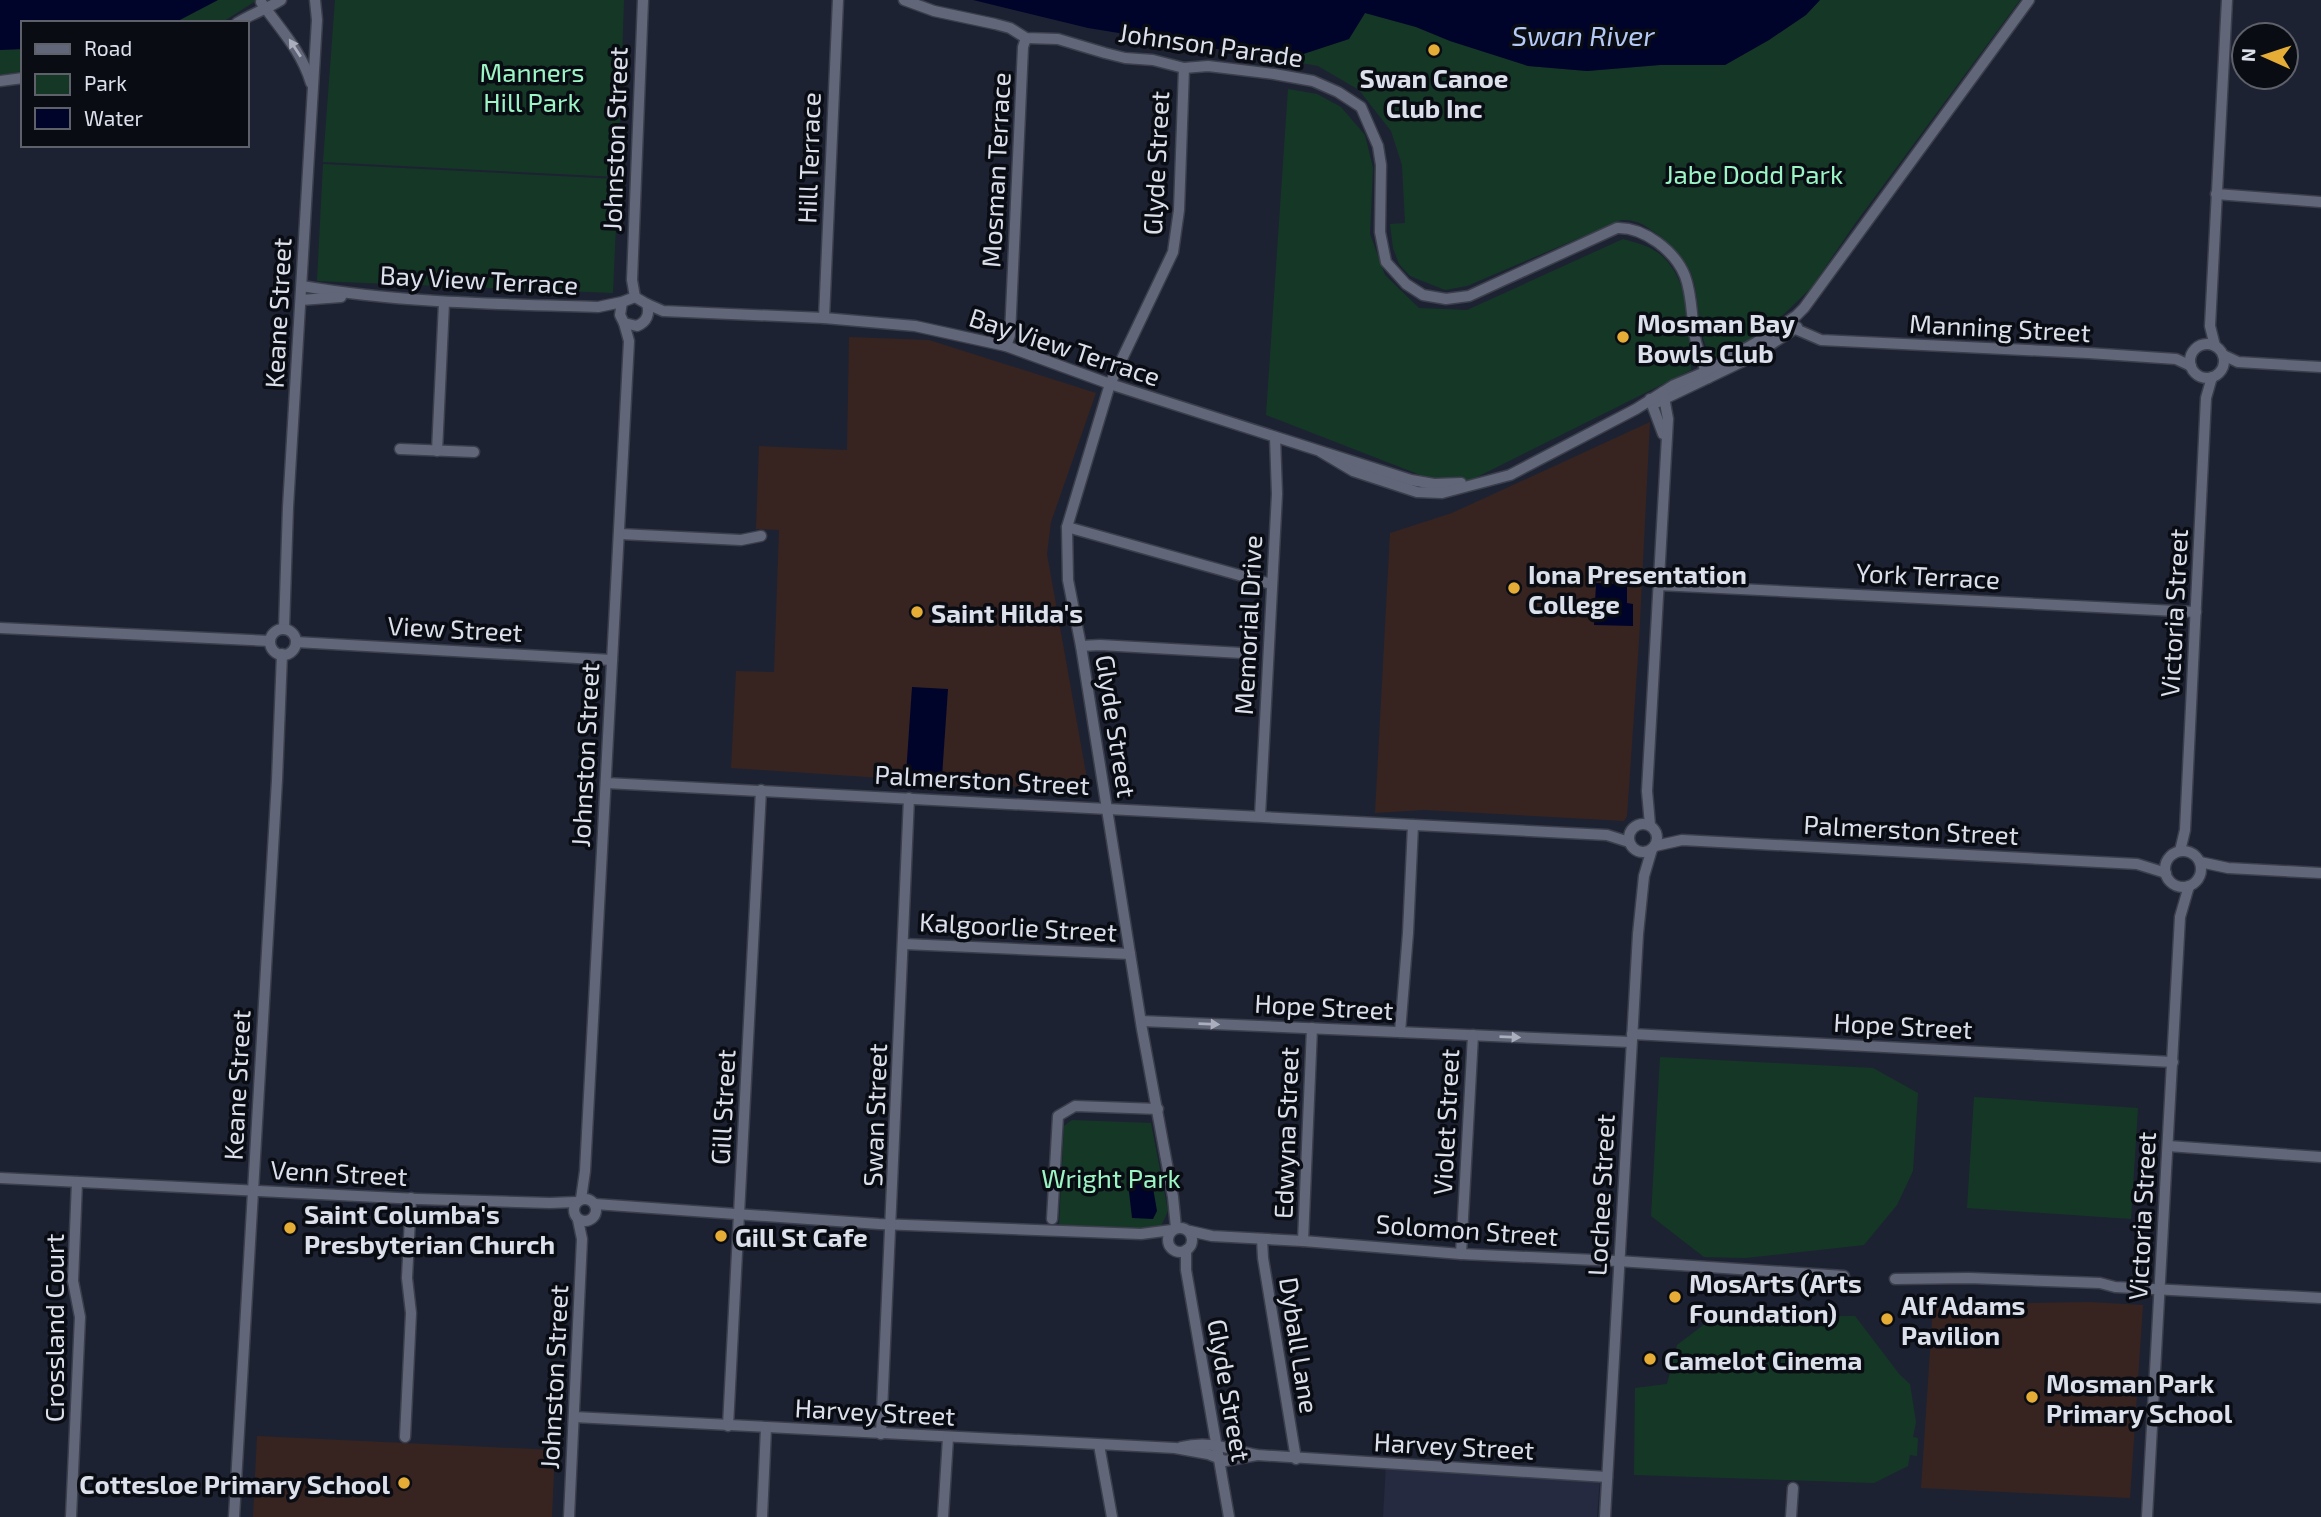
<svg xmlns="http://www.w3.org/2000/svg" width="2321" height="1517" viewBox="0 0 2321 1517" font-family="'Exo 2',sans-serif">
	<rect width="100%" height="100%" fill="#1d2232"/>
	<!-- built -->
	<polygon fill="#252a40" points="1386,1465 1600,1478 1597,1517 1383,1517"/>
	<!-- education -->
	<g fill="#372421">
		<polygon points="849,337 929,340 1096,393 1051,522 1047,554 1087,779 1078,791 731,768 736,671 774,672 779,530 756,529 759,446 847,450"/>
		<polygon points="1650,422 1639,642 1627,816 1624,821 1424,810 1375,813 1390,533 1452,513"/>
		<polygon points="2089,1302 2143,1305 2130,1498 1921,1488 1933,1305"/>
		<polygon points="257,1436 555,1450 552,1517 253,1517"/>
	</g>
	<!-- green -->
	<g fill="#153826">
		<polygon points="218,0 257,0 221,23 174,23"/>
		<polygon points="335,0 624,0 618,177 323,162"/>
		<path d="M1820 0H2020L1854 225 1811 288 1784 314 1758 335 1717 360C1693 344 1703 294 1689 269 1682 257 1670 244 1660 236 1646 226 1638 219 1621 220L1467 286 1445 290 1410 276 1399 264 1393 248 1390 224 1405 223 1402 165 1391 131 1359 90 1318 66 1285 60 1349 39 1365 13 1416 27 1450 41 1528 66 1587 71 1660 65H1725L1769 40 1805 15Z"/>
		<polygon points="23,49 23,71 0,75 0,50"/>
		<path d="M1288 89 1317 94 1341 107 1365 135 1373 168 1370 234 1385 275 1419 308 1467 310 1623 239C1637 243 1651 246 1662 256 1691 282 1691 334 1691 370L1471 480 1441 483 1266 415Z"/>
		<polygon points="323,164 618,179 613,293 317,281"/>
		<polygon points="1660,1057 1873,1068 1918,1093 1913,1171 1897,1205 1864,1245 1745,1258 1704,1257 1651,1216"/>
		<polygon points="1974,1097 2138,1108 2131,1219 1967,1208"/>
		<polygon points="1072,1120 1151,1123 1168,1211 1161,1226 1149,1229 1059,1225 1064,1126"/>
		<polygon points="1855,1316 1900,1375 1910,1384 1916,1422 1913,1437 1918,1438 1917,1456 1910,1455 1908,1466 1874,1483 1634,1475 1635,1388 1667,1384 1677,1345 1714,1317"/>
	</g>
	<!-- water -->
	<g fill="#00042a">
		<polygon points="0,0 218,0 174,23 23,23 23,49 0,50"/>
		<polygon points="973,0 1820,0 1806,15 1769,40 1725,65 1660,65 1587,71 1528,66 1450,41 1416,27 1365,13 1349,39 1285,60 1088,28"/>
		<polygon points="1596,583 1627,584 1627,603 1633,604 1633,626 1594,625"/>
		<polygon points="912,687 948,689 942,777 906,774"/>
		<polygon points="1152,1182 1157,1211 1153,1219 1132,1218 1128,1183"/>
	</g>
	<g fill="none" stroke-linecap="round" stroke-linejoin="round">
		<defs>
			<g id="minor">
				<path d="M904 0 934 11 995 24 1010 28 1026 38 1058 39 1105 53 1125 58 1153 60 1184 68 1208 66 1274 74 1313 81 1338 92 1361 107 1378 146 1381 165 1380 232 1386 262 1406 284 1423 295 1446 299 1469 296 1617 228C1644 227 1675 251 1685 276 1693 297 1691 321 1696 342 1699 354 1704 366 1708 378"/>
				<path d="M261 2C280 29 301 50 311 83"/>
				<path d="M237 23C251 14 267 9 281 0"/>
				<polyline points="0,81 23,78"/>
				<polyline points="2216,194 2321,202"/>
				<path d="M302 286C400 303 499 304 598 307L622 302 635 297 647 304C650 314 647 322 637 326L624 323 620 315 622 302"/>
				<polyline points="635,297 632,280 643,0"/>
				<polyline points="301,300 341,297"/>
				<polyline points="647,304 663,311 824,318 915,326 1006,346 1110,384 1411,480 1434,484 1461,483"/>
				<polyline points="824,318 838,0"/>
				<polyline points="1784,324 1821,340 2088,353 2176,359 2191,366"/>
				<circle cx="2207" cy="361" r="17"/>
				<polyline points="1006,346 1010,335 1023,47 1026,38"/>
				<polyline points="2215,346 2210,326 2227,0"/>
				<polyline points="2223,355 2238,362 2321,367"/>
				<polyline points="1650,399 1663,434"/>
				<polyline points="1658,402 1752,357 1797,327"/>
				<polyline points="400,449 474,452"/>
				<polyline points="437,451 444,303"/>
				<polyline points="1321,452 1353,471 1417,492 1442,493 1510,475 1636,409 1674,385 1705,372 1757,342 1796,316 1804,308 2029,0"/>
				<polyline points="1067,527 1271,584"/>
				<polyline points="620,534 741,540 761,536"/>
				<polyline points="1659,585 2196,612"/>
				<polyline points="0,628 270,641"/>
				<polyline points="284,629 288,507 317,20 315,0"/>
				<circle cx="283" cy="642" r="13"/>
				<polyline points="296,642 612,660"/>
				<polyline points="1081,646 1100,645 1242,653"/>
				<polyline points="606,783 1607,835 1629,842"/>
				<polyline points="1260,816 1277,494 1275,437"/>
				<circle cx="1643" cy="838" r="14"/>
				<polyline points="1650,825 1647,791 1668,419 1663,392"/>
				<polyline points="1655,846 1682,840 2137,864 2166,873"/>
				<polyline points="2180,851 2185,830 2206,398 2212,377"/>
				<circle cx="2183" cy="869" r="18"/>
				<polyline points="2200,862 2228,868 2321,873"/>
				<polyline points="904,944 1130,954"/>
				<polyline points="1141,1021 1631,1042"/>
				<polyline points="1400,1032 1408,933 1413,825"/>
				<polyline points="1632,1034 2173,1062"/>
				<polyline points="2168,1146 2321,1157"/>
				<polyline points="0,1178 418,1199 550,1203 576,1202"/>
				<circle cx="585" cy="1210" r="11"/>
				<polyline points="581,1199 585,1171 629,341 624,323"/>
				<polyline points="595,1204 879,1224 1141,1234 1172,1230"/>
				<polyline points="1052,1219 1058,1116 1075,1106 1158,1109"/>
				<circle cx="1180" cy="1240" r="12"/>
				<polyline points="1176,1228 1173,1197 1142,1029 1081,646 1068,580 1067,527 1110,384 1173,252 1179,210 1184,68"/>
				<polyline points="1190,1231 1212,1236 1303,1241 1461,1254 1618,1261 1844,1276"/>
				<polyline points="1262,1239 1263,1258 1296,1459"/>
				<polyline points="1303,1241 1312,1028"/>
				<polyline points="1186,1250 1186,1270 1229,1517"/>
				<polyline points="1461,1254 1473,1035"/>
				<polyline points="1895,1279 1969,1278 2100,1283 2115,1287 2321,1298"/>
				<polyline points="574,1417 1175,1448 1208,1454 1225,1461 1257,1455"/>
				<polyline points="728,1426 761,790"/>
				<polyline points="881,1434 909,798"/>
				<polyline points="405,1437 411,1313 407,1278 411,1198"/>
				<polyline points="1099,1445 1112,1517"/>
				<path d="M1181 1447C1211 1440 1227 1449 1257 1455L1607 1477"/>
				<polyline points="71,1517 80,1317 73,1281 77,1182"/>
				<polyline points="234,1517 277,780 282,654"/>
				<polyline points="569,1517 582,1239 578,1220"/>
				<polyline points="762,1517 766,1428"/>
				<polyline points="943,1517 948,1438"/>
				<polyline points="1605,1517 1638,934 1644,876 1652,849"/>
				<polyline points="1791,1517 1793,1488"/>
				<polyline points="2147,1517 2180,917 2189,886"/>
			</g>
		</defs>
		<!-- minor casing -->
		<use href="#minor" stroke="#3b3e4b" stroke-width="13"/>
		<!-- minor -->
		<use href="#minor" stroke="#616679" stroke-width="10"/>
	</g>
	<!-- one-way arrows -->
	<defs><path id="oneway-solid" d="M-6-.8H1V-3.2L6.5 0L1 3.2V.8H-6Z" transform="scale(1.75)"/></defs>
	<g fill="#abafbd">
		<use href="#oneway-solid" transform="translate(295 48) rotate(-123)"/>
		<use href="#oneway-solid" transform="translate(1209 1024) rotate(2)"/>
		<use href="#oneway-solid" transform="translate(1510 1037) rotate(2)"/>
	</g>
	<!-- markers -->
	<g fill="#e5ad36" stroke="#0a0c13" stroke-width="2.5">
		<circle cx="1434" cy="50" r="7"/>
		<circle cx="1623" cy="337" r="7"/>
		<circle cx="1514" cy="588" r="7"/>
		<circle cx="917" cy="612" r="7"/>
		<circle cx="290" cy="1228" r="7"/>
		<circle cx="721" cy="1236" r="7"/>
		<circle cx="1675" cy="1297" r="7"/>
		<circle cx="1887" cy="1319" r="7"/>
		<circle cx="1650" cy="1359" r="7"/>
		<circle cx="2032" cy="1397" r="7"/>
		<circle cx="404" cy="1483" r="7"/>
	</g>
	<g text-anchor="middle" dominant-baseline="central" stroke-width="7" stroke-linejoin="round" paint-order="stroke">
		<!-- street labels -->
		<g font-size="26" fill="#dce0eb" stroke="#0a0c13">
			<text transform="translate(1211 44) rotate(8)">Johnson Parade</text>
			<text transform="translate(614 139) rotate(-88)">Johnston Street</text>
			<text transform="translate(808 158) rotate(-88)">Hill Terrace</text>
			<text transform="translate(1155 163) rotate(-87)">Glyde Street</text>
			<text transform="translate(995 170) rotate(-87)">Mosman Terrace</text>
			<text transform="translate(479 279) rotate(3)">Bay View Terrace</text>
			<text transform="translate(277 313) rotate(-87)">Keane Street</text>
			<text transform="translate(2000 327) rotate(3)">Manning Street</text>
			<text transform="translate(1065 346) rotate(18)">Bay View Terrace</text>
			<text transform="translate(1928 575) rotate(3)">York Terrace</text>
			<text transform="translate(2173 613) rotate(-87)">Victoria Street</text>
			<text transform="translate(1247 625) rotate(-87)">Memorial Drive</text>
			<text transform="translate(455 628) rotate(3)">View Street</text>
			<text transform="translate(1117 726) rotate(81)">Glyde Street</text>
			<text transform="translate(584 755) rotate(-87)">Johnston Street</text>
			<text transform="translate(982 779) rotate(3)">Palmerston Street</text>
			<text transform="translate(1911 829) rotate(3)">Palmerston Street</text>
			<text transform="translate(1018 926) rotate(3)">Kalgoorlie Street</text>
			<text transform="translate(1324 1006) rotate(3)">Hope Street</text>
			<text transform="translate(1903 1025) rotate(3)">Hope Street</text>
			<text transform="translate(236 1085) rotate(-87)">Keane Street</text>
			<text transform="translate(722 1107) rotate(-87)">Gill Street</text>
			<text transform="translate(874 1115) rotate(-88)">Swan Street</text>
			<text transform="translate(1445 1122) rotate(-87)">Violet Street</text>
			<text transform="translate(1285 1133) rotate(-88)">Edwyna Street</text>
			<text transform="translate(339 1172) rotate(3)">Venn Street</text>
			<text transform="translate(1600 1195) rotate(-87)">Lochee Street</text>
			<text transform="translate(2141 1216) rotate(-87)">Victoria Street</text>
			<text transform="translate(1467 1229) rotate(4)">Solomon Street</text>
			<text transform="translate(53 1328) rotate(-90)">Crossland Court</text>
			<text transform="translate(1300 1345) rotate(81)">Dyball Lane</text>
			<text transform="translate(553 1377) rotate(-87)">Johnston Street</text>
			<text transform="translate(1230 1390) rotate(80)">Glyde Street</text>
			<text transform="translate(875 1411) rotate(3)">Harvey Street</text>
			<text transform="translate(1454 1445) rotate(3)">Harvey Street</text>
		</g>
		<!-- park labels -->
		<g font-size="26" fill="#9bf5c4" stroke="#0a0c13">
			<text x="532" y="71">Manners<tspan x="532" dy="30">Hill Park</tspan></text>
			<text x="1754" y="173">Jabe Dodd Park</text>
			<text x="1111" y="1177">Wright Park</text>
		</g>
		<!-- poi labels -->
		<g font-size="26" font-weight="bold" fill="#dce0eb" stroke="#0a0c13" text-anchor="start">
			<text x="1434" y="77" text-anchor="middle">Swan Canoe<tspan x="1434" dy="30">Club Inc</tspan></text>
			<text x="1637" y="322">Mosman Bay<tspan x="1637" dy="30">Bowls Club</tspan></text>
			<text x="1528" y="573">Iona Presentation<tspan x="1528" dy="30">College</tspan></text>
			<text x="931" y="612">Saint Hilda's</text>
			<text x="304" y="1213">Saint Columba's<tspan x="304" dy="30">Presbyterian Church</tspan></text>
			<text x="735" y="1236">Gill St Cafe</text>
			<text x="1689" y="1282">MosArts (Arts<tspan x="1689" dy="30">Foundation)</tspan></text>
			<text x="1901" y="1304">Alf Adams<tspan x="1901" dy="30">Pavilion</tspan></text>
			<text x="1664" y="1359">Camelot Cinema</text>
			<text x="2046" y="1382">Mosman Park<tspan x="2046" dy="30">Primary School</tspan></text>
			<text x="390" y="1483" text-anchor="end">Cottesloe Primary School</text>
		</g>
		<!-- water labels -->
		<g font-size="28" font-style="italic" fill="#b5caf6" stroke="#0a0c13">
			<text x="1583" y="35">Swan River</text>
		</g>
	</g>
	<!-- legend -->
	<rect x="21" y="21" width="228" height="126" fill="#0a0c13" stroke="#5e6169" stroke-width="2"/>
	<rect x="35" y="44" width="35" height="10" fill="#616679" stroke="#5e6169" stroke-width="2"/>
	<text x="84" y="56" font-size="21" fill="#dce0eb">Road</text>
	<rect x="35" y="74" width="35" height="21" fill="#153826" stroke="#5e6169" stroke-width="2"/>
	<text x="84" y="91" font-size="21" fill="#dce0eb">Park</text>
	<rect x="35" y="108" width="35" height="21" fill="#00042a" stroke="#5e6169" stroke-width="2"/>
	<text x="84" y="126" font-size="21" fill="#dce0eb">Water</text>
	<!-- north arrow -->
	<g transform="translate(2265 56) rotate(273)"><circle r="33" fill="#0a0c13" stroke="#5e6169" stroke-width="2"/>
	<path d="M0-5L12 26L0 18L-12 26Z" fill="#e5ad36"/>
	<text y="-10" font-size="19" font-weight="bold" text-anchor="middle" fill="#dce0eb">N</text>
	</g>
</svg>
